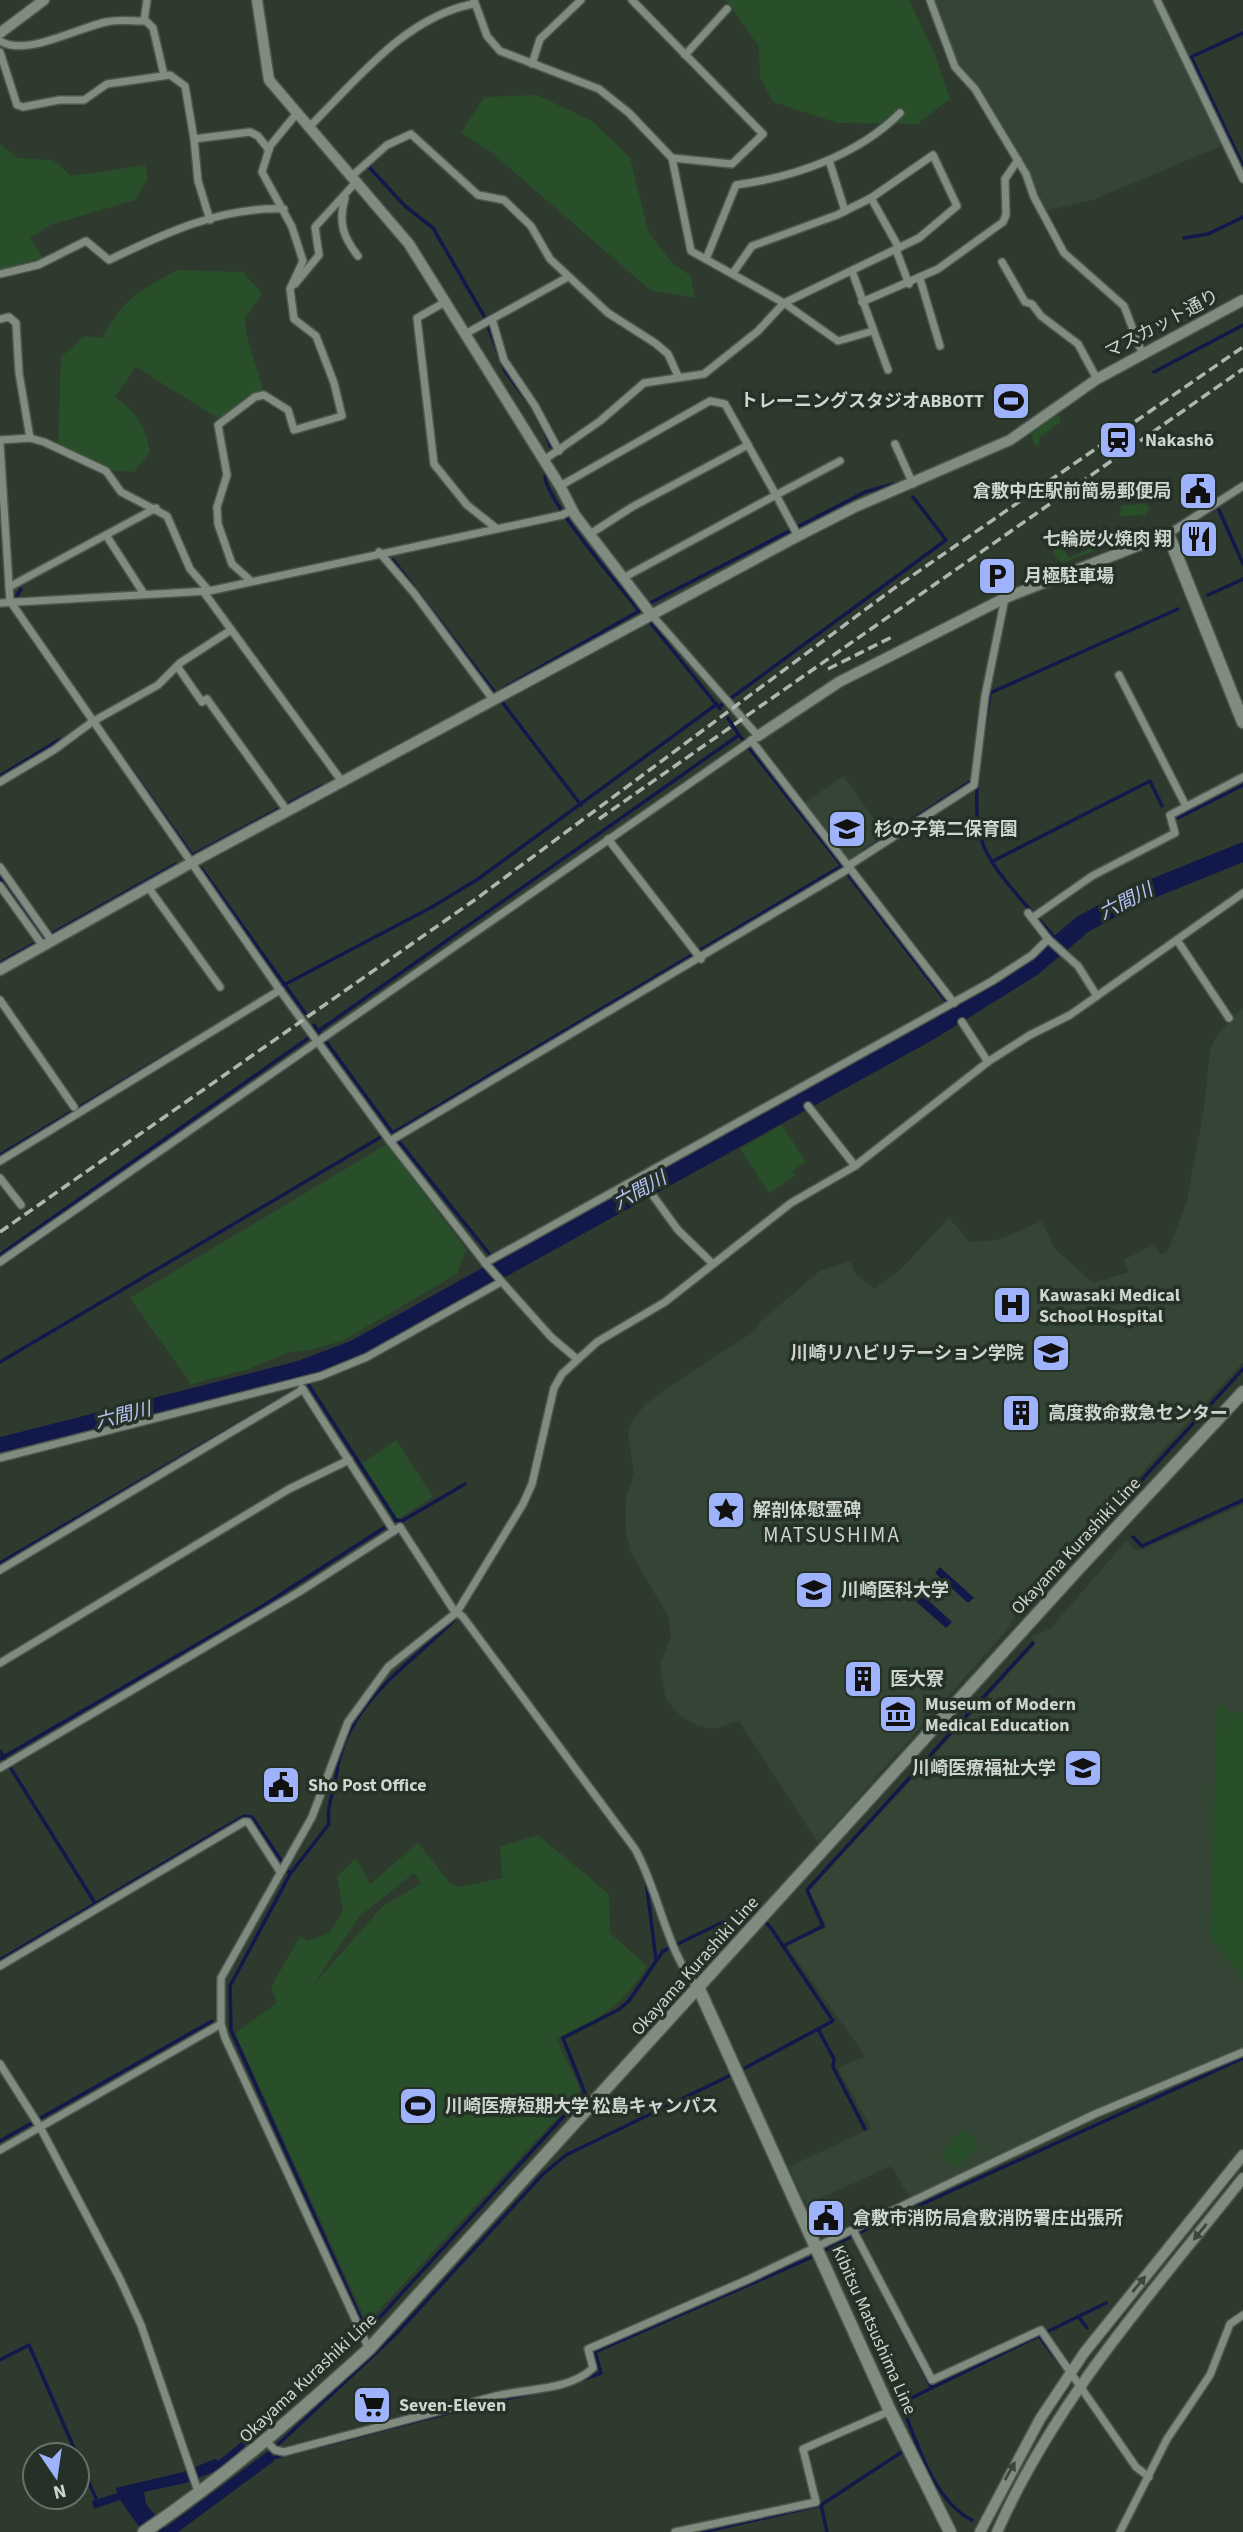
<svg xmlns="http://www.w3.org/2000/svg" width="1243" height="2532" viewBox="0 0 1243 2532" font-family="'Source Sans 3','Noto Sans JP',sans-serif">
	<rect width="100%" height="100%" fill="#2f3a2f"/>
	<!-- built -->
	<g fill="#354535">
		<polygon points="933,0 1153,0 1223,145 1095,199 1045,211 1036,197 1032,181 956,66 952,48"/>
		<polygon points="843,776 886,835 849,860 805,803"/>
		<polygon points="1243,1008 1243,1362 1079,1541 1010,1622 1011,1625 818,1843 739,1721 712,1729 696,1725 680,1715 666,1700 660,1666 671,1635 668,1616 632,1555 626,1532 626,1499 634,1473 628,1433 632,1420 646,1404 688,1374 755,1331 762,1320 820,1271 851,1261 855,1274 875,1289 901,1269 949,1218 970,1242 997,1240 1042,1221 1054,1248 1093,1283 1129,1272 1124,1260 1155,1244 1160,1255 1168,1251 1187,1201 1205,1102 1210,1050 1217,1035"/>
		<polygon points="1243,1505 1243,2049 1121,2101 911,2200 891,2166 806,2205 789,2167 871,2128 838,2068 864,2057 863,2053 787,1946 827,1927 809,1891 1035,1645 1032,1637 1050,1629 1126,1541 1135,1550 1141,1550"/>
	</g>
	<!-- green -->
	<g fill="#284e2a" fill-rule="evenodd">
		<polygon points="726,0 909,0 934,52 950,99 917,124 838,123 773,102 760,77 759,47"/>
		<polygon points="537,95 592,121 630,158 649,233 672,263 691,276 695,298 650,290 491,152 461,133 484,97"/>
		<polygon points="0,144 18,158 53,160 71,176 145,165 148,179 135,200 50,225 30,238 44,259 0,270"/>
		<path d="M177 270 243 272 262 294 245 318 247 337 263 389 219 419 136 367 115 397C137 413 145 425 150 452L134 472 110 470 58 443 61 357 85 336 102 338C126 296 136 293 177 270Z"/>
		<polygon points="1053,417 1060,416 1060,422 1040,437 1039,447 1035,445 1031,434"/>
		<polygon points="1145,504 1149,508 1146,515 1119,516 1122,505"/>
		<polygon points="1067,529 1071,537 1060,543 1069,558 1111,539 1113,543 1063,563 1055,557 1053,547"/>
		<polygon points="782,1125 806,1162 792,1171 795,1176 769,1193 740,1149"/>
		<polygon points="387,1144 466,1249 457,1274 344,1340 311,1350 290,1352 246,1370 191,1384 130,1298"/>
		<polygon points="396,1440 433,1497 396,1520 360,1465"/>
		<polygon points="1221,1704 1230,1713 1243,1712 1243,1979 1210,1939 1217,1706"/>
		<path d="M538 1835 609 1894 610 1933 647 1966C621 2009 600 2018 556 2038L580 2089 579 2094 367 2323 235 2033 277 2003 271 1987 300 1936 308 1941 329 1933 343 1911 337 1877 356 1858 370 1884 418 1843 450 1883 459 1887 502 1878 500 1847ZM414 1873 421 1883 382 1907 313 1985 360 1916Z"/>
		<polygon points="963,2129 979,2144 957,2168 941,2154"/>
	</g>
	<!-- water -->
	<g fill="#11184a">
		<polygon points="940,1567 974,1598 968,1603 935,1573"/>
		<polygon points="918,1591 952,1622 946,1628 912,1598"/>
		<polygon points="244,2440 245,2446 221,2469 186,2483 144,2492 146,2504 165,2528 267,2452 274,2456 274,2461 178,2532 143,2532 120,2500 94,2509 92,2501 117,2493 116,2488 183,2472 215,2459 218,2461"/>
	</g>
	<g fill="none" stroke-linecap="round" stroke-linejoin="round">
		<!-- stream -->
		<g stroke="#11184a" stroke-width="3.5">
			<polyline points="1243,33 1191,57 1243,166"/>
			<polyline points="368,166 405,206 433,228 484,316 505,371 532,407"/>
			<polyline points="1184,238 1208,234 1243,217"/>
			<polyline points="1154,372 1243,325"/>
			<polyline points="545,432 551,447"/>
			<polyline points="1219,510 1243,564"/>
			<polyline points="393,560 581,805"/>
			<polyline points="1208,595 1243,579"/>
			<polyline points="16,597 21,589"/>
			<polyline points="648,604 865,492 894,484"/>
			<polyline points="649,621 720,709"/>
			<path d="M504 688 639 611C620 586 546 501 545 476"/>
			<polyline points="719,707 946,540 913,497"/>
			<polyline points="103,730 192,855"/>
			<polyline points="739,735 842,866"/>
			<polyline points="0,776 59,740"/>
			<polyline points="1178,818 1243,785"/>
			<polyline points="863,852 979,776"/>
			<polyline points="191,856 322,786"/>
			<polyline points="993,861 1150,781 1162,806"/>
			<polyline points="201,868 305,1013"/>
			<polyline points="846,872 956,1014"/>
			<polyline points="0,877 44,939"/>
			<path d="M1060 944C1039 918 996 876 984 847 967 808 984 735 990 693L1178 609"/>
			<polyline points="0,963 176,864"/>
			<polyline points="278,988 432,907 478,879 717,704"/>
			<polyline points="314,1025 392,1132"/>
			<polyline points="393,1133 845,864"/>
			<polyline points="396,1138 500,1267"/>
			<polyline points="0,1155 175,1050"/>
			<polyline points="0,1255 739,735 728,718"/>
			<polyline points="0,1362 391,1131"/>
			<polyline points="299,1370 396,1520 402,1521 465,1484"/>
			<polyline points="1125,1498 1243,1369"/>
			<polyline points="1133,1537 1142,1546 1243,1500"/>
			<polyline points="0,1563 306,1384"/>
			<path d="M454 1620C409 1666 347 1702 337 1771 335 1790 326 1805 329 1824L290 1874 230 1986 231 2030 364 2326 370 2328 585 2093 563 2038 618 2010 629 2001 663 1951 752 1908 771 1928 833 2021 818 2029 834 2059 833 2067 865 2129"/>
			<polyline points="0,1751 95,1903"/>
			<polyline points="0,1759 261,1607 396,1520"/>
			<polyline points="646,1880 656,1960"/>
			<polyline points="783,1946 823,1926 807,1890 1033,1643"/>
			<polyline points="0,1960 244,1816 252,1817 290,1874"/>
			<polyline points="745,2068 818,2029"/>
			<polyline points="0,2141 212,2021"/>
			<polyline points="884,2296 932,2388"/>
			<polyline points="1078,2316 1087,2328"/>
			<polyline points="1039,2336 1061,2365"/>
			<polyline points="0,2360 29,2345 98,2503"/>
			<polyline points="581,2380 601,2373 595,2352 810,2258 852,2236 1243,2058"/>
			<polyline points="320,2446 494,2401 554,2389"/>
			<polyline points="270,2457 270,2452 396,2334 542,2175 566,2155 731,2075"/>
			<polyline points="269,2459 285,2455"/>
			<polyline points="821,2505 827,2532"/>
			<path d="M972 2520C933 2501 916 2440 901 2403L1106 2303"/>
			<polyline points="702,2532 821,2505 917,2442"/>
		</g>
		<!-- river -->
		<polyline stroke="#11184a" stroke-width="19" points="0,1447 301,1370 354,1350 931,1030 1032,967 1083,924 1139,894 1243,852"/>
		<defs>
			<g id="minor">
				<polyline points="474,0 487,36 500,51 599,89 629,113 672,158 691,251 784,303 838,341 873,331"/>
				<polyline points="632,0 763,134 732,164 672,158"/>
				<polyline points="930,0 955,67 975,89 1026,174 1034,197 1064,253 1124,306 1142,353"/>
				<polyline points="1157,0 1243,179"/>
				<polyline points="145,20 153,28 164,75"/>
				<path d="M0 41C26 57 77 28 106 22 118 19 132 21 144 21L147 0"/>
				<polyline points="0,52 17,105 23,107 59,100 84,100 107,84 170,75 185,86 194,139 250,132 258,136 269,150"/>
				<polyline points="685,55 727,9"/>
				<polyline points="532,64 540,39 581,0"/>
				<path d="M310 126C357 80 405 17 473 4"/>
				<polyline points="194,139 198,181 210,220"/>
				<polyline points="829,160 845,211"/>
				<polyline points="353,175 387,145 411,134 478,195 504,200 531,226 550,259 608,313 655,343 668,354 678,376"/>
				<path d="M345 198C338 222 343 237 358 256"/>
				<polyline points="871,198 899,248"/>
				<polyline points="896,250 909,284"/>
				<path d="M706 259 736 185C795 177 858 155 900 113"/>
				<polyline points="1002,262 1025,302 1032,304 1041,316 1078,344 1097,379"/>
				<polyline points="852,271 888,370"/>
				<path d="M0 274 38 265 86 241 109 260C163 234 222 206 284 209"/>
				<polyline points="920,279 940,346"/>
				<polyline points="295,284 319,255 315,227 357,181"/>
				<polyline points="445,302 417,318 434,464 467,505 496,528"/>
				<polyline points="862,302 938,269 1003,222 1006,215 1005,179 1018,160"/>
				<polyline points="0,319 9,317 16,323 19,373 30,438"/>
				<polyline points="492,319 504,360 535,406 559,451"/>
				<polyline points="465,334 568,277"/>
				<polyline points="0,440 30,438 44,442 106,471 121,492 167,516 190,569 209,591"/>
				<polyline points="0,444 10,601 279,989 390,1141 486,1264 551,1337 577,1359"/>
				<polyline points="895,444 913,484"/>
				<polyline points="544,460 600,421 644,383 704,374 758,331 784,303 919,238 957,206 933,155 871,198 837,215 752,246 733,273"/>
				<polyline points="560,486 710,401 725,404 776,495 623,578"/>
				<polyline points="590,534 632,507 748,445"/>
				<polyline points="1168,534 1243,486"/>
				<polyline points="106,535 144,594"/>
				<polyline points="798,536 776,495 840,461"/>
				<polyline points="379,552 414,593 494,701"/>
				<polyline points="251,581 232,564 218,524 217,507 227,475 218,425 255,397 264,395 288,410 294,430 342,416 334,383 316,336 294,319 290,289 303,261 292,227 262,172 270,146 297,113"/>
				<polyline points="9,587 156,508"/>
				<polyline points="203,591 343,783"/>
				<polyline points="0,603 209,591 562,515 572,510"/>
				<polyline points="177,666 202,702 207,699 288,812"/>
				<polyline points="1119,675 1186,806"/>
				<polyline points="751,740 954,1003"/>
				<polyline points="0,782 54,750 92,722 158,685 180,663 231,630"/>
				<polyline points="608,839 701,959"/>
				<polyline points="848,866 974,785 985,696 1005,598"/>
				<polyline points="0,867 52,941"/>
				<polyline points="0,886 43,946"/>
				<polyline points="148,887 220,987"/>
				<polyline points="1028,913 1048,939 1078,966 1097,996"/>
				<polyline points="1032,918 1092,876 1175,833 1170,815 1243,777"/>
				<polyline points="1177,940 1229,1018"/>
				<polyline points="0,1000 74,1107"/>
				<polyline points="962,1022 988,1062"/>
				<polyline points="808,1106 855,1166"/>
				<polyline points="390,1141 850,868"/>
				<polyline points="0,1161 280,990"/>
				<polyline points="0,1178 21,1205"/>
				<polyline points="651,1193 678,1230 712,1263"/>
				<polyline points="0,1262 758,736 651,614"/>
				<polyline points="485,1263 992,981 1032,955 1048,939"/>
				<polyline points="302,1388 394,1531"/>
				<polyline points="0,1458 321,1376 367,1357 501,1282"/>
				<polyline points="0,1570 302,1390"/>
				<polyline points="0,1663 289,1489 349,1460"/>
				<path d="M0 1768 299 1592 400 1527 453 1609 463 1617 635 1849C659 1891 667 1954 698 1988"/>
				<polyline points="0,1966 244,1822 248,1822 279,1870"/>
				<polyline points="0,2064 40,2127 120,2279 141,2325 199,2494"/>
				<polyline points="0,2150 221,2024"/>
				<polyline points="853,2230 932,2380 1041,2330 1136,2467 1149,2477"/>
				<polyline points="369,2349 225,2038 221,2024 221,1978 312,1817 348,1722 388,1667 457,1612 523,1504 532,1484 554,1388 562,1374 597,1342 665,1302 791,1203 855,1166 989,1061 1030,1035 1070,1015 1243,893"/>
				<path d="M267 2442 275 2450 284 2452C355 2433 426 2414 496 2396 527 2388 569 2391 593 2368L588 2349 749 2279 1095 2114 1243 2052"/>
				<polyline points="675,2532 816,2502 803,2449 890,2411"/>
				<polyline points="1120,2532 1167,2439 1210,2375 1230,2324 1243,2315"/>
			</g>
			<g id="tertiary">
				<polyline points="257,0 269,80 409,244 560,486 575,515 651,614"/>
				<polyline points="0,33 44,0"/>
				<polyline points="758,736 839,682 1005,598 1168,534"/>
				<polyline points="0,970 191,863 798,536 855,507 1010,440 1097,379 1243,300"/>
				<polyline points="980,2532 1040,2419 1084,2353 1243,2155"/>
				<path d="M997 2532C1056 2399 1153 2291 1243 2178"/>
			</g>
			<g id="secondary">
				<polyline points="1168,534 1243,722"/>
				<polyline points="699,1989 890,2411 950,2532"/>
				<path d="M144 2532C228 2475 294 2417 369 2349L1079 1568 1243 1392"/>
			</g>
		</defs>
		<!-- minor casing -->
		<use href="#minor" stroke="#4e574e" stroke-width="10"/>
		<!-- tertiary casing -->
		<use href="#tertiary" stroke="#4e574e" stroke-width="13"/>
		<!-- secondary casing -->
		<use href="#secondary" stroke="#4e574e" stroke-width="15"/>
		<!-- minor -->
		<use href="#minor" stroke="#808c80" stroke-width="7"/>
		<!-- tertiary -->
		<use href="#tertiary" stroke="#808c80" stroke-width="10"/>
		<!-- secondary -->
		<use href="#secondary" stroke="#808c80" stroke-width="12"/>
		<!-- rail -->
		<g stroke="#b0b7b0" stroke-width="3.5" stroke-dasharray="10 5" stroke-linecap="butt">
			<polyline points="828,669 894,636"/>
			<polyline points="599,819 1243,369"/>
			<polyline points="0,1232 476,899 893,589 1243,347"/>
		</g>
	</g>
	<!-- one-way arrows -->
	<defs><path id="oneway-solid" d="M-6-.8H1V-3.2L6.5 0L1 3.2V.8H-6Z" transform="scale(1.75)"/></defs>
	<g fill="#3c473c">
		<use href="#oneway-solid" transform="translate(1200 2232) rotate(129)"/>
		<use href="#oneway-solid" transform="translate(1139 2284) rotate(-51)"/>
		<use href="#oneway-solid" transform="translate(1010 2471) rotate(-61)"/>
	</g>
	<!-- icons -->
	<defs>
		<symbol id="stadium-square" viewBox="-11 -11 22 22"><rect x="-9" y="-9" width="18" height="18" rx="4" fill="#9fb3fd" stroke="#253026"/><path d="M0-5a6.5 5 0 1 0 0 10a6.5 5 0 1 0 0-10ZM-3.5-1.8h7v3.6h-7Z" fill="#111"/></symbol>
		<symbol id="station-square" viewBox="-11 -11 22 22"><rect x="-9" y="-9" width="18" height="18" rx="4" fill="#9fb3fd" stroke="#253026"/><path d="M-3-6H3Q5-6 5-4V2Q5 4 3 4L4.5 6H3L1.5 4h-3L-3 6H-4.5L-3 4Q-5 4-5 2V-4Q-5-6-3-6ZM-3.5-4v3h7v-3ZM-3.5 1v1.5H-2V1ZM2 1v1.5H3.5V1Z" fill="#111"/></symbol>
		<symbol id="civic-square" viewBox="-11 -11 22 22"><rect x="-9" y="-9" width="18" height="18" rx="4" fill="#9fb3fd" stroke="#253026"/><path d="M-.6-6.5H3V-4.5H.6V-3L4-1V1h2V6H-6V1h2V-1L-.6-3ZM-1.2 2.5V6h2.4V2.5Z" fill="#111"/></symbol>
		<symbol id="restaurant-square" viewBox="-11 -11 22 22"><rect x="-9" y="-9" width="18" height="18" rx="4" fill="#9fb3fd" stroke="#253026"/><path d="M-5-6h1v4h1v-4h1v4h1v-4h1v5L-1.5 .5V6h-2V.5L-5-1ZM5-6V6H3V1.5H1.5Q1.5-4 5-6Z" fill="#111"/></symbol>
		<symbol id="parking-square" viewBox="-11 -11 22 22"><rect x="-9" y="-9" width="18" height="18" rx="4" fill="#9fb3fd" stroke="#253026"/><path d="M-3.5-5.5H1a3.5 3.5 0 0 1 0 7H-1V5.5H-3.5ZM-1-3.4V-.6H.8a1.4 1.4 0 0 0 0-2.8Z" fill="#111"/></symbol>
		<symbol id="school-square" viewBox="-11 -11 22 22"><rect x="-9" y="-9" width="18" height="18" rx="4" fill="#9fb3fd" stroke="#253026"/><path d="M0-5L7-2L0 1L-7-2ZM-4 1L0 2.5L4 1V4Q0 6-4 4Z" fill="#111"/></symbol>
		<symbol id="hospital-square" viewBox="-11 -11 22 22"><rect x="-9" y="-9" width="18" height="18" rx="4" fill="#9fb3fd" stroke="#253026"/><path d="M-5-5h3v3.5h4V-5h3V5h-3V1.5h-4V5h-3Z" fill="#111"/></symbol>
		<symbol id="university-square" viewBox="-11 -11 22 22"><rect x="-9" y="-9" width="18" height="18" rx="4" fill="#9fb3fd" stroke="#253026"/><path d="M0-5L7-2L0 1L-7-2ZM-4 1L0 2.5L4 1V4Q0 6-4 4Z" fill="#111"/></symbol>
		<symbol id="building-square" viewBox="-11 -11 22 22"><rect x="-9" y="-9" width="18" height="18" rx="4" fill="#9fb3fd" stroke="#253026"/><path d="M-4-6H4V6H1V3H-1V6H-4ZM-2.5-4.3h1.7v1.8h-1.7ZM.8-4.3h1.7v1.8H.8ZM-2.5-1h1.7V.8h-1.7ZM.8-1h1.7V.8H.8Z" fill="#111"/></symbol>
		<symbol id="sight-square" viewBox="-11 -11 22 22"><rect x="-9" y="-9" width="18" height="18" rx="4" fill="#9fb3fd" stroke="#253026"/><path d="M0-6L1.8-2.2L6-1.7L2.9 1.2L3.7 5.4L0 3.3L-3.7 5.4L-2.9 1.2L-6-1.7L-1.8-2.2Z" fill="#111"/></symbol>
		<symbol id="museum-square" viewBox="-11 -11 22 22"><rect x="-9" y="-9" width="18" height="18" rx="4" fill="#9fb3fd" stroke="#253026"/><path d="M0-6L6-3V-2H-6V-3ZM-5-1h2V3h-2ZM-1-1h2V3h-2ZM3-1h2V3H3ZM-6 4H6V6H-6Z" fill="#111"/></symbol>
		<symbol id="supermarket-square" viewBox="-11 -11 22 22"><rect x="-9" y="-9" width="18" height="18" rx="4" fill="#9fb3fd" stroke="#253026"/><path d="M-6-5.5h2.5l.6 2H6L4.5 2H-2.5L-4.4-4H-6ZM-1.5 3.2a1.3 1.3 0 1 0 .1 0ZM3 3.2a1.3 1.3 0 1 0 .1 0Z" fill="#111"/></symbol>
	</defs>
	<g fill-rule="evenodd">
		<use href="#stadium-square" x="989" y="379" width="44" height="44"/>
		<use href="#station-square" x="1096" y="418" width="44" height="44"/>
		<use href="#civic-square" x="1176" y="469" width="44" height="44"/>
		<use href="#restaurant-square" x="1177" y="517" width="44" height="44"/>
		<use href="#parking-square" x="975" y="554" width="44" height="44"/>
		<use href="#school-square" x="825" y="807" width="44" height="44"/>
		<use href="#hospital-square" x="990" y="1283" width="44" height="44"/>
		<use href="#university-square" x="1029" y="1331" width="44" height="44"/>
		<use href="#building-square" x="999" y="1391" width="44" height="44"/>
		<use href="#sight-square" x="704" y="1488" width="44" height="44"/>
		<use href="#university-square" x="792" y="1568" width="44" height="44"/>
		<use href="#building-square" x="841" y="1657" width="44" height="44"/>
		<use href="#museum-square" x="876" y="1692" width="44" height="44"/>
		<use href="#university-square" x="1061" y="1746" width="44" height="44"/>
		<use href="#civic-square" x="259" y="1763" width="44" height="44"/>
		<use href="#stadium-square" x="396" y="2084" width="44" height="44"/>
		<use href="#civic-square" x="804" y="2196" width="44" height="44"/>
		<use href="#supermarket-square" x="350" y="2383" width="44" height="44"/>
	</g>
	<g text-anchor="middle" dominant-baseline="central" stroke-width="7" stroke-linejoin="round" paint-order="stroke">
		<!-- street labels -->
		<g font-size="18" fill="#ced4ce" stroke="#253026">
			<text transform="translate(1162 324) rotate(-28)">マスカット通り</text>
			<text transform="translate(1076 1546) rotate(-47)">Okayama Kurashiki Line</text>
			<text transform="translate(695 1966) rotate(-48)">Okayama Kurashiki Line</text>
			<text transform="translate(874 2330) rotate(66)">Kibitsu Matsushima Line</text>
			<text transform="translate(308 2378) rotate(-43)">Okayama Kurashiki Line</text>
		</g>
		<!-- poi labels -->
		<g font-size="18" font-weight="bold" fill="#ced4ce" stroke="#253026" text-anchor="start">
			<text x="984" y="401" text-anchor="end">トレーニングスタジオABBOTT</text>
			<text x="1145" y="440">Nakashō</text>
			<text x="1171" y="491" text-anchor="end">倉敷中庄駅前簡易郵便局</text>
			<text x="1172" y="539" text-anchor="end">七輪炭火焼肉 翔</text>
			<text x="1024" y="576">月極駐車場</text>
			<text x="874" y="829">杉の子第二保育園</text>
			<text x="1039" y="1295">Kawasaki Medical<tspan x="1039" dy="21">School Hospital</tspan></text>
			<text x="1024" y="1353" text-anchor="end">川崎リハビリテーション学院</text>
			<text x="1048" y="1413">高度救命救急センター</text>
			<text x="753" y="1510">解剖体慰霊碑</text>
			<text x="841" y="1590">川崎医科大学</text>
			<text x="890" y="1679">医大寮</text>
			<text x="925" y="1704">Museum of Modern<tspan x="925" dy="21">Medical Education</tspan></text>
			<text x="1056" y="1768" text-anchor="end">川崎医療福祉大学</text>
			<text x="308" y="1785">Sho Post Office</text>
			<text x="445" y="2106">川崎医療短期大学 松島キャンパス</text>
			<text x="853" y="2218">倉敷市消防局倉敷消防署庄出張所</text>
			<text x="399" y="2405">Seven-Eleven</text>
		</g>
		<!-- water labels -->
		<g font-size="19" font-style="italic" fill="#b5c5f8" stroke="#253026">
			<text transform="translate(1126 902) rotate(-27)">六間川</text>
			<text transform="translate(640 1191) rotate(-29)">六間川</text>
			<text transform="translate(123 1416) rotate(-14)">六間川</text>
		</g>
		<!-- quarter labels -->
		<g font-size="21" letter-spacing="2" fill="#ced4ce" stroke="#253026">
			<text x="832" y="1535">MATSUSHIMA</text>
		</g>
	</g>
	<!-- north arrow -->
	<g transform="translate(56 2476) rotate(167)"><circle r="33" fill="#253026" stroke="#697269" stroke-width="2"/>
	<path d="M0-5L12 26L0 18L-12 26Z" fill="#9fb3fd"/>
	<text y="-10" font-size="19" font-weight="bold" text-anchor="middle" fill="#ced4ce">N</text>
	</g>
</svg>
